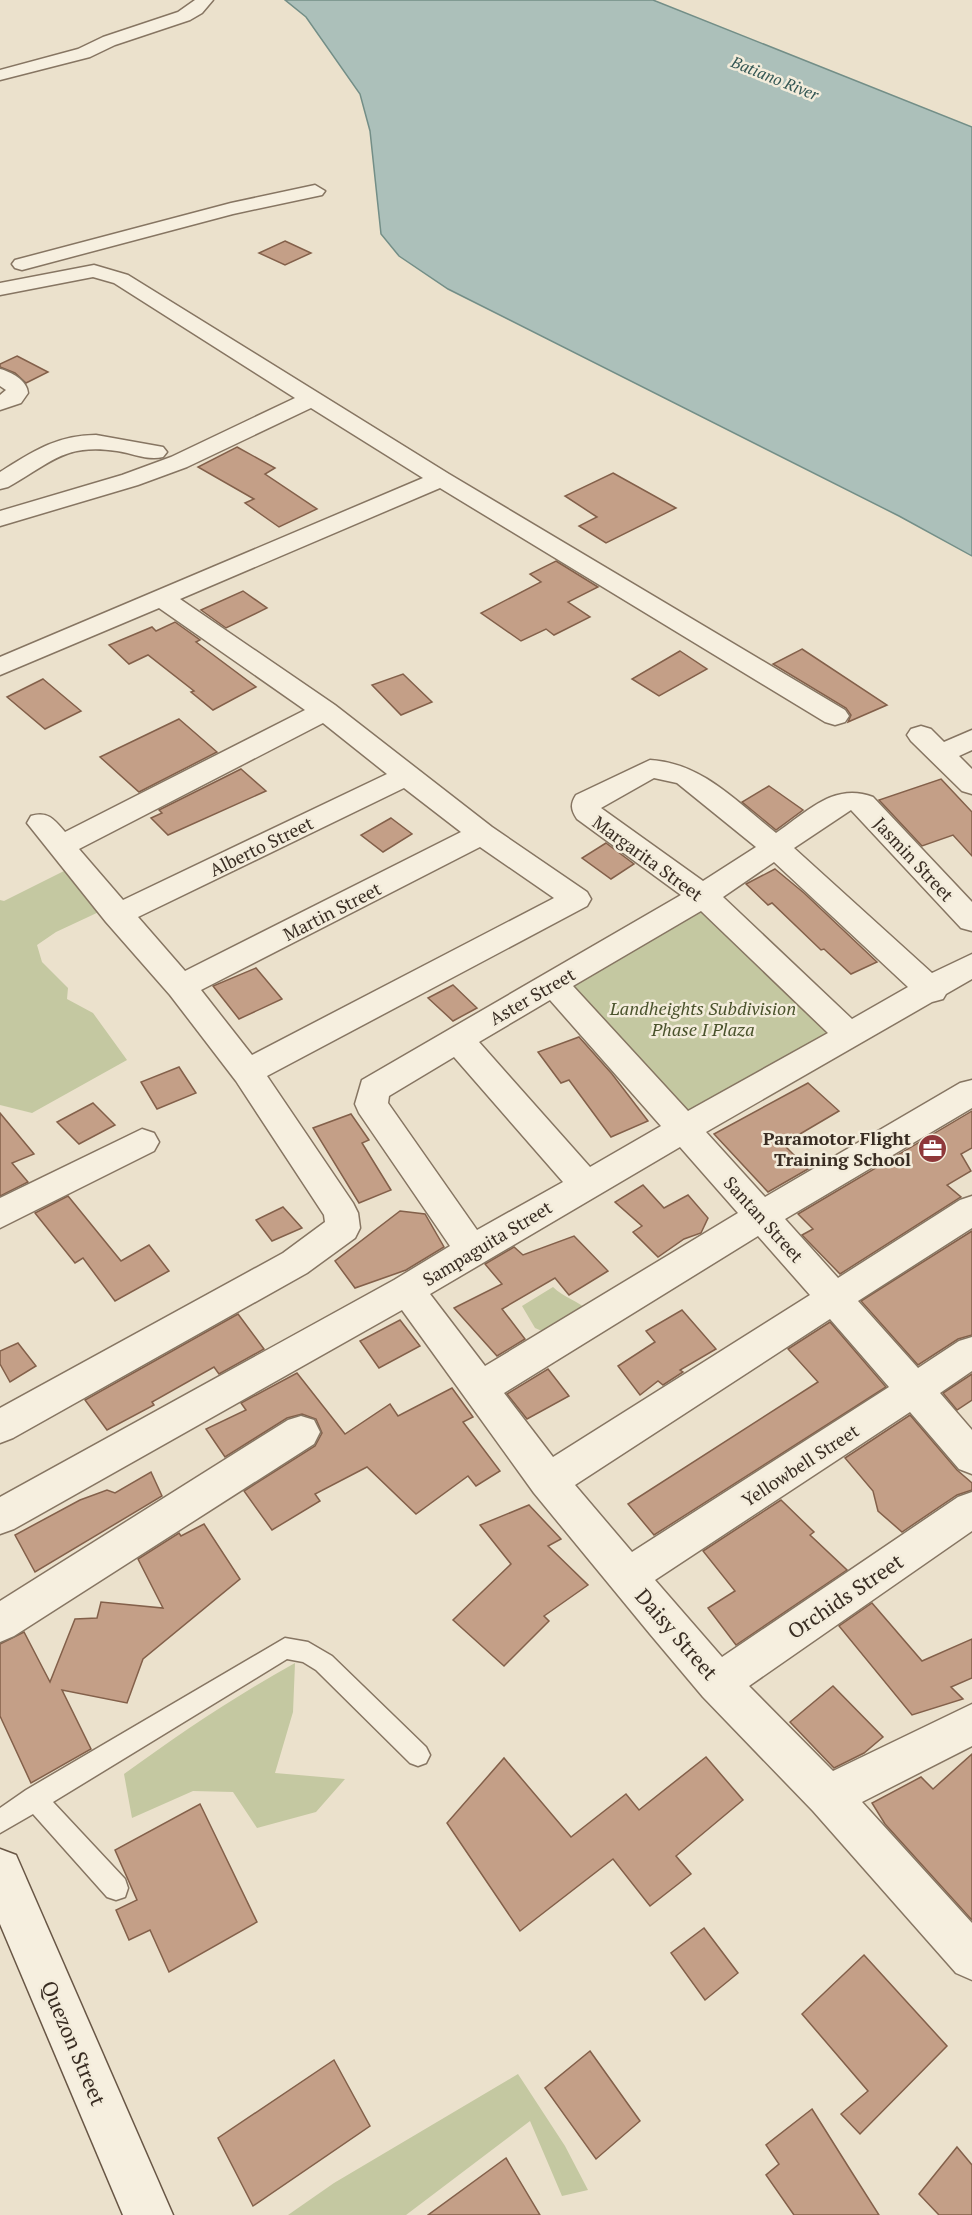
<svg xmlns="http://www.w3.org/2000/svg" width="972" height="2215" viewBox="0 0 972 2215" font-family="'PT Serif',serif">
	<rect width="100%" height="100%" fill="#ebe1cc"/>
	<!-- green -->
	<g fill="#c4c8a1">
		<polygon points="66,870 101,911 56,932 37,945 42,962 68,988 67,999 93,1013 127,1060 32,1113 0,1105 0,900 4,901"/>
		<polygon points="700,911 833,1034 689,1115 571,988"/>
		<path d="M553 1287C564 1298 577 1300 589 1311L551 1335 535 1328 522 1306Z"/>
		<path d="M295 1663 293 1712 275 1773 345 1779 316 1812 257 1828 233 1792 193 1791 132 1818 124 1774C179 1734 235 1696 295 1663Z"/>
		<polygon points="518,2074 565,2146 588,2190 562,2196 530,2121 406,2215 288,2215 334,2183"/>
	</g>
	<!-- water -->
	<polygon fill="#acc0ba" stroke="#738e87" stroke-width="1.5" points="285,0 653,0 972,127 972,556 899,516 448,289 399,256 381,234 370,131 360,94 306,17"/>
	<!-- building -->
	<g fill="#c49f87" stroke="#83604a" stroke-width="1.5">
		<polygon points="285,241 311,253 285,265 259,253"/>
		<polygon points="17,356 48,372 26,383 15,373 0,367 0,364"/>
		<polygon points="237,447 275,468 265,474 317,509 279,527 245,503 254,499 198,467"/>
		<polygon points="613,473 676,508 606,543 579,526 597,517 565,496"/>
		<polygon points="556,561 598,587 568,602 590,617 554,635 546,629 521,641 481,613 541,582 530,574"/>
		<polygon points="243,591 267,608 226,628 201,610"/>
		<polygon points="175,622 200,640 196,642 256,687 213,710 191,692 194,691 148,655 129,664 109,645 152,627 156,631"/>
		<polygon points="802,649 887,705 848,722 851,715 846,708 773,664"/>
		<polygon points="680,651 707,669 659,696 632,679"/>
		<polygon points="403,674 432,702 401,715 372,685"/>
		<polygon points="43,679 81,711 45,729 7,697"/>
		<polygon points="179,719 217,752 139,792 100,757"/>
		<polygon points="241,769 266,791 168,835 151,818 162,813 159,810"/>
		<polygon points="941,779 972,812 972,856 953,835 922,846 879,800"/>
		<polygon points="769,786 803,810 776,830 742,802"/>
		<polygon points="391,818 412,834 383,852 361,835"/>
		<polygon points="606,843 634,864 611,879 582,858"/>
		<polygon points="775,869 804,893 877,962 851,974 824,949 821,950 772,903 768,905 746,884"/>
		<polygon points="256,968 282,999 239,1019 213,986"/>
		<polygon points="453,985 477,1008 453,1021 428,998"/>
		<polygon points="579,1037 612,1074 648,1121 611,1137 569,1080 561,1083 538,1052"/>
		<polygon points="179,1067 196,1093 157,1109 141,1082"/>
		<polygon points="808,1083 839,1111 783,1144 808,1169 768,1192 714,1134"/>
		<polygon points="93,1103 115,1125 79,1144 57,1122"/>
		<polygon points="972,1111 972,1148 961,1154 971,1171 947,1185 961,1197 840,1274 802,1235 813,1229 798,1214"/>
		<polygon points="0,1113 34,1154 12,1163 28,1182 0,1196"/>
		<polygon points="351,1114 369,1140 362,1143 391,1190 359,1203 313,1128"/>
		<polygon points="643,1185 664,1208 688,1195 708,1218 701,1233 684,1239 658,1257 633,1232 642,1226 615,1202"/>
		<polygon points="68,1196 121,1261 149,1245 169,1271 115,1301 83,1258 75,1263 35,1213"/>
		<polygon points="283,1207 302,1228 272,1241 256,1220"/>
		<polygon points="400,1211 425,1214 444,1247 406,1270 355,1288 335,1261"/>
		<polygon points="972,1231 972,1335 958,1339 918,1365 861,1301"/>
		<polygon points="574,1236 608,1271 569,1295 555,1278 502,1309 525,1339 497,1356 454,1308 502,1284 485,1264 514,1247 523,1255"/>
		<polygon points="682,1310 716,1349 680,1370 683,1372 663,1385 658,1381 640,1395 618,1366 655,1342 646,1331"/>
		<polygon points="238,1314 264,1349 219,1374 214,1367 152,1402 154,1405 107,1430 85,1400"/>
		<polygon points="400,1320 420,1346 379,1368 360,1341"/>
		<polygon points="830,1322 886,1387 654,1535 628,1504 818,1382 788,1349"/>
		<polygon points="18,1343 36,1366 10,1382 0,1364 0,1351"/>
		<polygon points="548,1369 569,1396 527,1419 507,1394"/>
		<polygon points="297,1373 345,1434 390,1404 398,1416 452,1388 473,1417 463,1422 500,1471 476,1486 468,1476 416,1514 367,1467 315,1494 320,1501 272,1530 244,1491 315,1446 322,1433 316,1419 302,1414 287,1418 225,1457 206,1429 246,1410 241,1403"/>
		<polygon points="972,1374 972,1400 957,1410 943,1393"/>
		<polygon points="910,1415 957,1470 972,1483 972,1490 957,1495 902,1532 878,1511 873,1491 845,1458"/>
		<polygon points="151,1472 162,1496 35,1572 15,1535 80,1500 107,1490 115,1493"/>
		<polygon points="781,1500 814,1532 810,1535 847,1570 736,1645 708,1608 735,1591 703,1551"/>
		<polygon points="529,1505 561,1539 548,1546 588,1585 544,1616 549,1621 504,1666 453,1620 511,1564 480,1525"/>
		<polygon points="204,1524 240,1579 143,1659 127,1703 62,1690 91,1749 31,1783 0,1716 0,1644 24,1632 50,1682 75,1619 97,1618 101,1602 163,1608 138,1559 179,1533 181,1536"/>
		<polygon points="872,1603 922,1661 972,1639 972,1678 951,1687 963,1699 912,1715 839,1626"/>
		<polygon points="833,1686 883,1737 864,1753 834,1768 790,1722"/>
		<polygon points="972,1754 972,1920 885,1824 872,1803 921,1777 933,1789"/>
		<polygon points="706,1757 743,1800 676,1856 691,1874 650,1906 613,1859 520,1931 447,1823 504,1758 571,1837 626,1794 639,1810"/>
		<polygon points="200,1804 257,1922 169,1972 150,1930 129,1940 116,1910 137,1900 115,1850"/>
		<polygon points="704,1928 738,1973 705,2000 671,1953"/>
		<polygon points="864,1955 947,2046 860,2134 841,2114 868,2091 802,2014"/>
		<polygon points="590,2051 640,2121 596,2159 545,2088"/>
		<polygon points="334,2060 370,2126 253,2206 218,2138"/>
		<polygon points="812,2109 851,2171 879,2215 794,2215 766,2175 779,2164 766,2145"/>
		<polygon points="957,2147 972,2165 972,2215 939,2215 919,2194"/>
		<polygon points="506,2158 540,2215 428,2215"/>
	</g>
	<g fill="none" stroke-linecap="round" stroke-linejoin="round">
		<defs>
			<polygon id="service" points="285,1638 308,1642 332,1656 426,1747 430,1755 426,1763 418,1766 410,1763 316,1670 303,1662 287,1659 53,1802 125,1879 128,1888 125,1897 116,1900 107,1897 33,1814 0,1833 0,1808 26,1790"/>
			<g id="minor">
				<polygon points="195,0 213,0 202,13 190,20 115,45 90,57 0,80 0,70 78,49 103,37 178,12"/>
				<polygon points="315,185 325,191 322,195 233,214 22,270 15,268 12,264 15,260 231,203"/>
				<path d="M94 265 128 275 449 474 845 710 849 716 845 722 835 725 825 722 440 488 180 599 335 705 492 827 587 892 591 899 587 906 267 1076 353 1203 358 1213 360 1228 355 1238 307 1273 13 1438 0 1443V1408L283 1253 325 1222 324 1215 236 1081 170 995 106 922 27 823 31 816C48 811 54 819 65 832L305 710 159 608 0 675V657L423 478 311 408 187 467 138 485 0 526V511L122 475 171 457 295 398 114 283 93 277 0 295V283ZM323 723 387 774 123 900 79 849ZM404 788 461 832 185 971 138 917ZM480 847 554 898 252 1055 201 990Z"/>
				<path d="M0 369C11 372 27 380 28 393L21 403 0 410V395L6 390 0 386Z"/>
				<path d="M96 435 163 447 167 452 163 457C148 461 132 453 117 451 64 443 51 463 8 487L0 489V472C32 452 57 435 96 435Z"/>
				<polygon points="921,726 931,729 944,742 972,730 972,750 959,756 972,769 972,794 962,791 911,741 907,735 911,729"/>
				<path d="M650 760C702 763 737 802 776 833 807 812 834 782 873 797L972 902V931L961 928 851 810 794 848 932 973 972 954V979L946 994 943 999 932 1002 706 1132 765 1197 960 1083 972 1080V1108L785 1219 838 1278 960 1200 972 1196V1228L858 1301 918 1368 959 1341 972 1337V1371L940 1393 972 1430V1474L959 1469 910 1412 655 1580 722 1657 958 1497 972 1492V1531L749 1686 833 1771 972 1704V1746L862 1802 972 1923V1980L956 1973 813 1811 703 1697 650 1634 534 1493 402 1310 14 1529 0 1534V1497L394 1280 450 1246 359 1113 355 1104 362 1080 681 895 577 819C571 810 570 804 576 795ZM654 778 677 783 756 847 703 881 601 808ZM774 862 908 987 852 1019 723 897ZM701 911 828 1033 688 1111 573 986ZM550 1000 661 1126 590 1167 479 1042ZM454 1057 563 1182 477 1230 388 1103 389 1096ZM680 1147 738 1213 485 1366 430 1294ZM758 1236 810 1295 553 1457 504 1393ZM830 1319 889 1387 632 1552 575 1485Z"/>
				<polygon points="142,1129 154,1133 159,1142 154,1151 0,1228 0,1198"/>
				<polygon points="301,1416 314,1420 320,1432 314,1444 14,1636 0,1642 0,1601 288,1420"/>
			</g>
			<polygon id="secondary" points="0,1849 16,1855 173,2215 123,2215 0,1924"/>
		</defs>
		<!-- service casing -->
		<use href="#service" stroke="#867562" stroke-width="3"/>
		<!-- minor casing -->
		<use href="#minor" stroke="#867562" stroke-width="3"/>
		<!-- secondary casing -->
		<use href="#secondary" stroke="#685645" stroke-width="3"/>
		<!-- service -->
		<use href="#service" fill="#f6efdf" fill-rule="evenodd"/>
		<!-- minor -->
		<use href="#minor" fill="#f6efdf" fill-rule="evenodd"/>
		<!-- secondary -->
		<use href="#secondary" fill="#f6efdf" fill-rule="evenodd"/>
	</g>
	<!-- icons -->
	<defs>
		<symbol id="office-disc" viewBox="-11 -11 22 22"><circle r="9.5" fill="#8f383a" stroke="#f3ecdb"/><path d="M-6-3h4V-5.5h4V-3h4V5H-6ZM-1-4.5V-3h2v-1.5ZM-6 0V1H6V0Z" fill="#fff"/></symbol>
	</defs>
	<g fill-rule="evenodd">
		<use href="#office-disc" x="916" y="1132" width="33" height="33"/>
	</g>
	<g text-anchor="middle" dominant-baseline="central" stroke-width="5" stroke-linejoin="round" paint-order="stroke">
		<!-- far-water labels -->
		<g font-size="16" font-style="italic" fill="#345754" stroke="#f3ecdb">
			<text transform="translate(775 78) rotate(22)">Batiano River</text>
		</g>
		<!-- street labels -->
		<g font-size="18" fill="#392d23" stroke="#f3ecdb">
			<text transform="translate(261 846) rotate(-26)">Alberto Street</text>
			<text transform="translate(648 858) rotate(36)">Margarita Street</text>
			<text transform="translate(914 859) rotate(47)">Jasmin Street</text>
			<text transform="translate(332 911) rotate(-27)">Martin Street</text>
			<text transform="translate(532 996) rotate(-30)">Aster Street</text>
			<text transform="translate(764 1219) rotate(48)">Santan Street</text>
			<text transform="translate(487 1243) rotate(-31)">Sampaguita Street</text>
			<text transform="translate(800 1465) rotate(-33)">Yellowbell Street</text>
		</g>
		<!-- park labels -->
		<g font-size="18" font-style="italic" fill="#4a532c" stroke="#f3ecdb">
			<text x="703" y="1008">Landheights Subdivision<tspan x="703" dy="21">Phase I Plaza</tspan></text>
		</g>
		<!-- poi labels -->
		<g font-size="18" font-weight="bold" fill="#392d23" stroke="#f3ecdb" text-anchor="end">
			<text x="911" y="1138">Paramotor Flight<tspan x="911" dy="21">Training School</tspan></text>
		</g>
		<!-- near-street labels -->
		<g font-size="21" fill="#392d23" stroke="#f3ecdb">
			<text transform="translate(845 1596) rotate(-34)">Orchids Street</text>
			<text transform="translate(677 1634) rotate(49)">Daisy Street</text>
			<text transform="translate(74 2043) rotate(67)">Quezon Street</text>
		</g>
	</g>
</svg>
